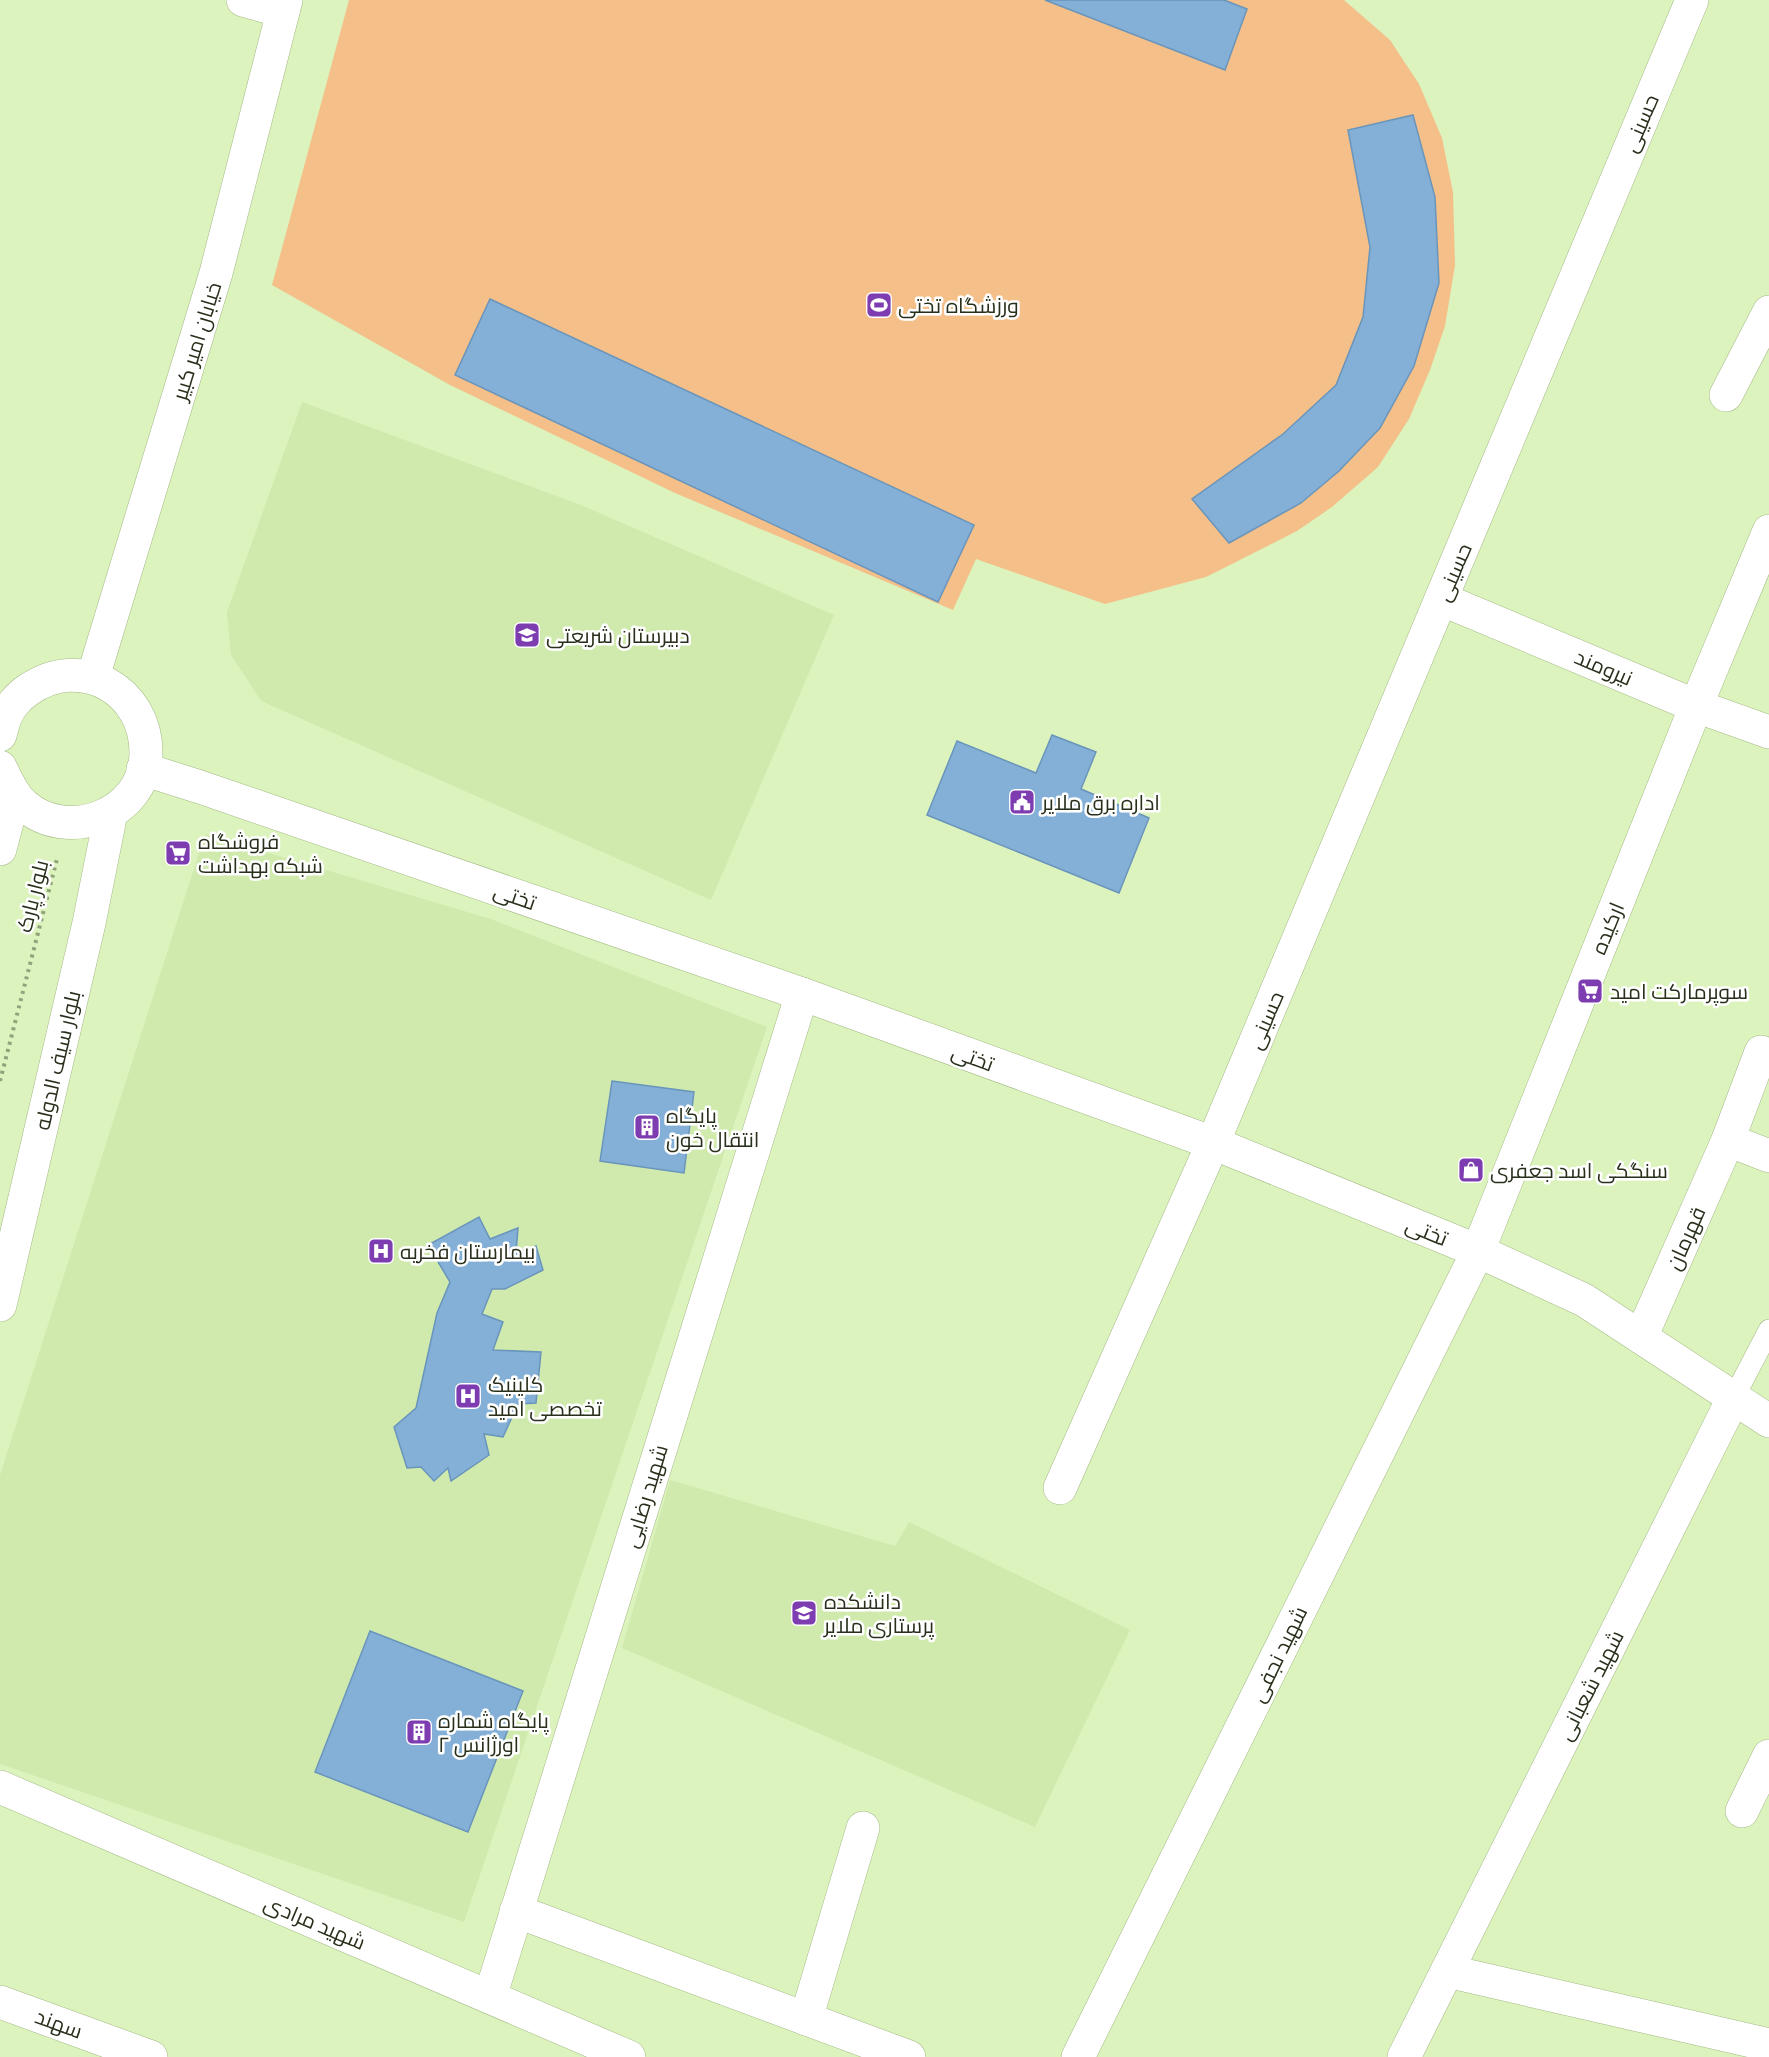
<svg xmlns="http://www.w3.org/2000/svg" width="1769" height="2057" viewBox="0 0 1769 2057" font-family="'Titillium Web',Cairo,sans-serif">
	<rect width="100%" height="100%" fill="#dcf3be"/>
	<!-- built -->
	<g fill="#d0eaae">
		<polygon points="302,402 581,505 834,615 711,900 261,701 231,655 227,612"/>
		<polygon points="205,834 491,919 767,1027 464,1922 0,1764 0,1475"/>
		<polygon points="670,1480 895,1546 909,1522 1130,1630 1035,1827 622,1648"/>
	</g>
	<!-- green -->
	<polygon fill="#f4bf89" points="349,0 1344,0 1390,40 1419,84 1442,138 1453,192 1455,265 1445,326 1430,370 1409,419 1378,467 1332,507 1297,531 1206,577 1105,604 976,559 953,610 675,493 450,385 272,285"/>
	<!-- building -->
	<g fill="#84afd6" stroke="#6a95bb" stroke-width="1.5">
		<polygon points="1045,0 1224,0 1247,9 1225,70"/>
		<polygon points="1413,115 1435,197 1439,283 1414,366 1380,428 1339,471 1301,503 1229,543 1192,499 1283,434 1336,385 1363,317 1370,247 1348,130"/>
		<polygon points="490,299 974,525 938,602 455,375"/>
		<polygon points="1052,735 1096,752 1081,789 1149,818 1119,893 927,815 957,741 1036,773"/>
		<polygon points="612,1081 694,1092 684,1173 600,1161"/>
		<polygon points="479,1217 490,1239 518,1228 516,1253 536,1246 543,1270 505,1289 492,1289 482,1314 503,1322 493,1350 541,1352 536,1403 518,1404 503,1437 484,1434 489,1455 451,1481 448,1468 434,1481 421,1467 407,1468 394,1427 416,1408 437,1313 450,1282 428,1245"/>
		<polygon points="370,1631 523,1691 468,1832 315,1772"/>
	</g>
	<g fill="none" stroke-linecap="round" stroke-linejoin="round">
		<defs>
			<polyline id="service" points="1733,1399 1769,1330"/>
			<g id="minor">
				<polyline points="243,0 283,11"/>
				<polyline points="1726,395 1769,312"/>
				<polyline points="1441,599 1696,706 1769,732"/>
				<polyline points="1728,1140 1761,1052 1769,1055"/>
				<polyline points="1641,1337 1728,1140 1769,1156"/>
				<polyline points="1060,1488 1213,1143 1692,0"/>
				<polyline points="0,1787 629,2057"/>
				<polyline points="1742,1811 1769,1756"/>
				<polyline points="516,1911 909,2057"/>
				<polyline points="1447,1971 1769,2045"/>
				<polyline points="490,1997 802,994"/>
				<polyline points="0,2002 151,2057"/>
				<polyline points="806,2019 863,1828"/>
				<polyline points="1078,2057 1478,1251 1696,706 1769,531"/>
				<polyline points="1404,2057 1733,1399"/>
			</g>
			<g id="secondary">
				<polyline points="93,677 216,273 286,0"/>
				<path d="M0 735C2 729 3 723 5 718 9 707 19 696 28 690 81 653 147 690 146 754 145 814 68 844 24 805 12 795 7 780 0 767"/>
				<polyline points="143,769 200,787 802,994 1213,1143 1478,1251 1584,1300 1769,1421"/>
				<polyline points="0,849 14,795"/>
				<polyline points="0,1305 89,923 111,813"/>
			</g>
		</defs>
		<!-- service casing -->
		<use href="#service" stroke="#a4b986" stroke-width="22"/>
		<!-- minor casing -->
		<use href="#minor" stroke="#a4b986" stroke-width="34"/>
		<!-- secondary casing -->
		<use href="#secondary" stroke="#a4b986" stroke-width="34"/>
		<!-- path -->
		<polyline stroke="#92a37b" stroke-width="4" stroke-dasharray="3 4.5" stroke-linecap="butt" points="0,1081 57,859"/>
		<!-- service -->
		<use href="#service" stroke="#fff" stroke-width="21"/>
		<!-- minor -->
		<use href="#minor" stroke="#fff" stroke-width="33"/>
		<!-- secondary -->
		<use href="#secondary" stroke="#fff" stroke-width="33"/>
	</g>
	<!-- icons -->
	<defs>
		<symbol id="stadium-square" viewBox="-11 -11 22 22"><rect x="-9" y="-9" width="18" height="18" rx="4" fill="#7d3cb0" stroke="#fff"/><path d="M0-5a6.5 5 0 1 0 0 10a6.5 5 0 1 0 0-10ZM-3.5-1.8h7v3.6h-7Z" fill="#fff"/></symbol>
		<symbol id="school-square" viewBox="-11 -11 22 22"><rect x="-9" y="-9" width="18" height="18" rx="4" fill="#7d3cb0" stroke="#fff"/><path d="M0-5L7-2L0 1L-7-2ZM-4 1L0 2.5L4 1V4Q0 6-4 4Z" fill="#fff"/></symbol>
		<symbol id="civic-square" viewBox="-11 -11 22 22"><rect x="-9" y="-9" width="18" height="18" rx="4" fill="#7d3cb0" stroke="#fff"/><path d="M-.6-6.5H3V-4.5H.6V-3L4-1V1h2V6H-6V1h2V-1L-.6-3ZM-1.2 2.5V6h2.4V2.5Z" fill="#fff"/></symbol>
		<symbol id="supermarket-square" viewBox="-11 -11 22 22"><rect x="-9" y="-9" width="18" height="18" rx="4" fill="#7d3cb0" stroke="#fff"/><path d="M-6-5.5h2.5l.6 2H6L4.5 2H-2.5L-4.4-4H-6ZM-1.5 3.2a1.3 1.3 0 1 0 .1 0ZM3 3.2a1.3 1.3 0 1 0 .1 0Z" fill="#fff"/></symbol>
		<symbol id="building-square" viewBox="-11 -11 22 22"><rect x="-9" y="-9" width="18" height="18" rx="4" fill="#7d3cb0" stroke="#fff"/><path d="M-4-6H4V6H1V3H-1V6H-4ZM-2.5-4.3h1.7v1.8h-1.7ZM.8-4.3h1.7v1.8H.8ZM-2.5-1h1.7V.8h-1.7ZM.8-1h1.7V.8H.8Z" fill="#fff"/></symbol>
		<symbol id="shop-square" viewBox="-11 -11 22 22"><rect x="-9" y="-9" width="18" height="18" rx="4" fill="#7d3cb0" stroke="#fff"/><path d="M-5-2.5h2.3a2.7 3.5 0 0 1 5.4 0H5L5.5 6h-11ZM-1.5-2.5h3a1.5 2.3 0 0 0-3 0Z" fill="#fff"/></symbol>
		<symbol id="hospital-square" viewBox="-11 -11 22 22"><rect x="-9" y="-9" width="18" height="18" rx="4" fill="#7d3cb0" stroke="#fff"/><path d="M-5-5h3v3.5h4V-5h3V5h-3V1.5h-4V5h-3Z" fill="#fff"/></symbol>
		<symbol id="university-square" viewBox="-11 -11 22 22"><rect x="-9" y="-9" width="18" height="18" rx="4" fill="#7d3cb0" stroke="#fff"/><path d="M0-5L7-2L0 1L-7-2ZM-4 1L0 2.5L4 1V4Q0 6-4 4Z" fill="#fff"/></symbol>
	</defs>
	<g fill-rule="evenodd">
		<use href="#stadium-square" x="864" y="290" width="30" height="30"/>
		<use href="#school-square" x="512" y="620" width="30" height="30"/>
		<use href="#civic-square" x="1007" y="787" width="30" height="30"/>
		<use href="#supermarket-square" x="163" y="838" width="30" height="30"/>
		<use href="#supermarket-square" x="1575" y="976" width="30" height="30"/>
		<use href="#building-square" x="632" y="1112" width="30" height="30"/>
		<use href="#shop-square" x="1456" y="1155" width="30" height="30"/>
		<use href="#hospital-square" x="366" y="1236" width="30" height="30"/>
		<use href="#hospital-square" x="453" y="1381" width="30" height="30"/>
		<use href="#university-square" x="789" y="1598" width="30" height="30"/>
		<use href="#building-square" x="404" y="1717" width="30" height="30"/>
	</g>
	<g text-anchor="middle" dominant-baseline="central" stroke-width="5" stroke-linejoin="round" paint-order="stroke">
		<!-- street labels -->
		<g font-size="21" fill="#28301c" stroke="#fff">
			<text transform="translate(1640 123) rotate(-67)">حسینی</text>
			<text transform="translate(196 341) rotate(-73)">خیابان امیر کبیر</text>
			<text transform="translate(1453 572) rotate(-67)">حسینی</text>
			<text transform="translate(1604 667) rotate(23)">نیرومند</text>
			<text transform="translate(32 896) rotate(-76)">بلوار پارک</text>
			<text transform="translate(515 896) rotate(19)">تختی</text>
			<text transform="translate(1607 928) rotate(-68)">ارکیده</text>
			<text transform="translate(1265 1020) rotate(-67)">حسینی</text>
			<text transform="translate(973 1057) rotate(20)">تختی</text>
			<text transform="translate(57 1060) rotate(-77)">بلوار سیف الدوله</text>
			<text transform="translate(1427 1231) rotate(22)">تختی</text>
			<text transform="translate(1685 1238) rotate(-66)">قهرمان</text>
			<text transform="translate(645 1496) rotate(-73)">شهید رضایی</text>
			<text transform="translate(1278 1654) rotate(-64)">شهید نجفی</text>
			<text transform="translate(1590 1685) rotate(-63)">شهید شعبانی</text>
			<text transform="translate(315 1922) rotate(23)">شهید مرادی</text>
			<text transform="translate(59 2023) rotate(20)">سهند</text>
		</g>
		<!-- poi labels -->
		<g font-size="21" fill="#28301c" stroke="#fff" text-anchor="start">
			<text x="898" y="305">ورزشگاه تختی</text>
			<text x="546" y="635">دبیرستان شریعتی</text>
			<text x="1042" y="802">اداره برق ملایر</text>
			<text x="198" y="841">فروشگاه<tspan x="198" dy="24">شبکه بهداشت</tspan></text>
			<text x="1610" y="991">سوپرمارکت امید</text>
			<text x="666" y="1115">پایگاه<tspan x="666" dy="24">انتقال خون</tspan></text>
			<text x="1490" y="1170">سنگکی اسد جعفری</text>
			<text x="400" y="1251">بیمارستان فخریه</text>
			<text x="488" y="1384">کلینیک<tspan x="488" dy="24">تخصصی امید</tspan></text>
			<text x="824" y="1601">دانشکده<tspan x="824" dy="24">پرستاری ملایر</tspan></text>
			<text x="438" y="1720">پایگاه شماره<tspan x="438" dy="24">۲ اورژانس</tspan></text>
		</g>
	</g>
</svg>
